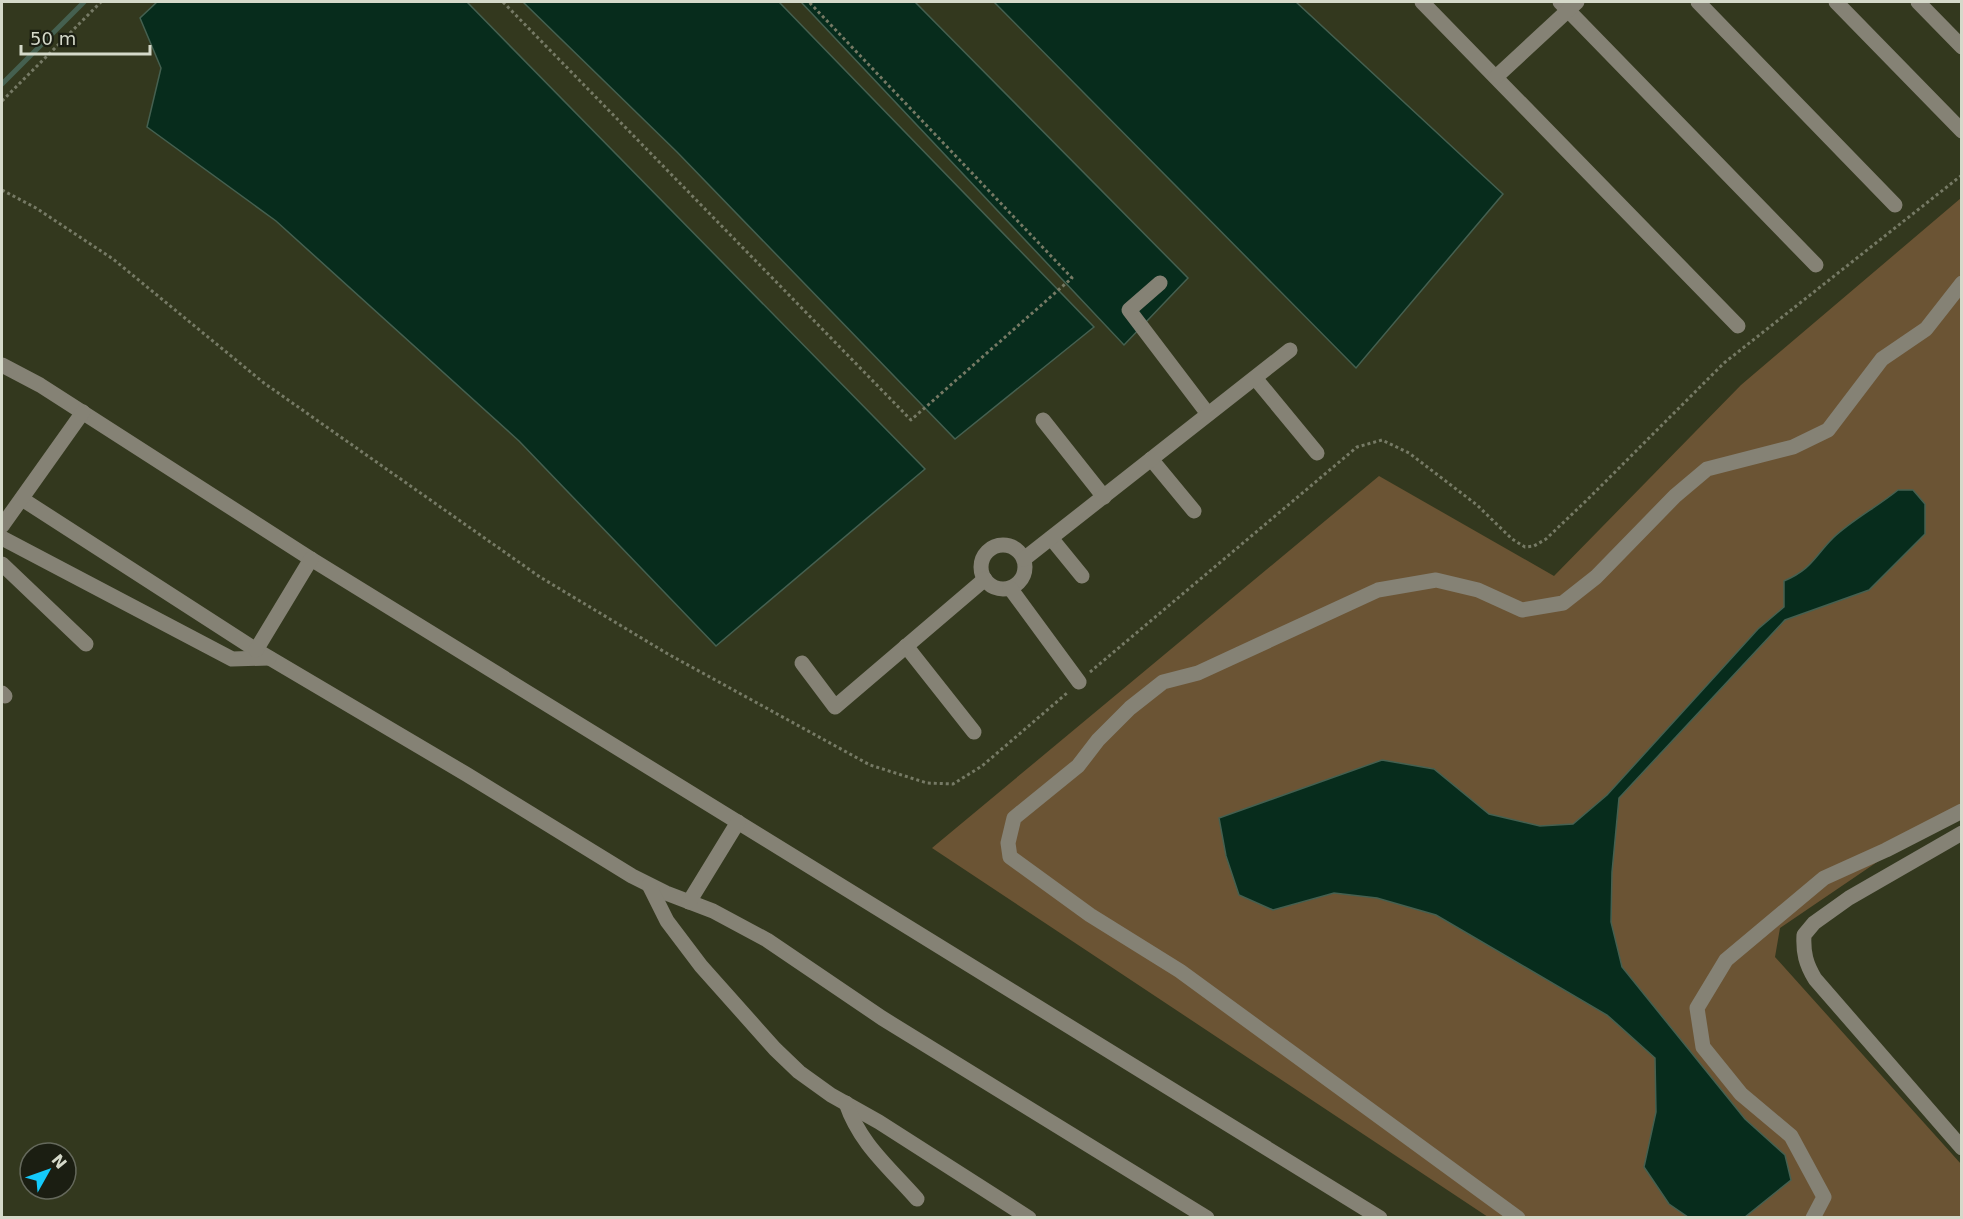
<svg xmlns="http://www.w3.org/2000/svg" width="1963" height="1219" viewBox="0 0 1963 1219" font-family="'DejaVu Sans',sans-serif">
	<rect width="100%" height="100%" fill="#33381e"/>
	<!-- green -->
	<polygon fill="#6b5434" points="1961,198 1961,805 1780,928 1775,957 1961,1164 1961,1217 1488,1217 932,848 1379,476 1554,576 1741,385"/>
	<!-- water -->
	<g fill="#072c1c" stroke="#456050" stroke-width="1.5">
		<polygon points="157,2 467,2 925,469 716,646 519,441 276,221 147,127 161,68 140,18"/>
		<polygon points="523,2 779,2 1094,327 955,439 677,152"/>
		<polygon points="801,2 915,2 1188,278 1124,345"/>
		<polygon points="994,2 1296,2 1503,194 1356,368"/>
		<path d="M1898 490H1913L1925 504V534L1869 590 1785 620 1619 798 1612 872 1611 922 1622 967 1745 1119 1785 1155 1791 1180 1745 1217H1688L1669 1204 1644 1167 1656 1112 1655 1058 1607 1015 1436 915 1377 898 1334 893 1273 910 1239 895 1226 856 1219 818 1382 760 1434 769 1489 814 1540 826 1573 824 1607 795 1758 629 1784 607V581C1812 569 1814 557 1833 538 1852 520 1877 507 1898 490Z"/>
	</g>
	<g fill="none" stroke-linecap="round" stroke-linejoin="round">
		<!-- stream -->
		<polyline stroke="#456050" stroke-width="5" points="2,84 84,2"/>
		<!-- path -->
		<g stroke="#767a65" stroke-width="3" stroke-dasharray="3 3" stroke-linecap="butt">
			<polyline points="503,2 911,420 1072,278 809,2"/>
			<polyline points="2,101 101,2"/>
			<polyline points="2,190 36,208 113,259 264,383 540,577 668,654 870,765 927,783 953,784 982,766 1067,693"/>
			<polyline points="1090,672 1357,447 1382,440 1409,453 1477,505 1512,539 1525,547 1534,546 1546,539 1589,498 1724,363 1962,175"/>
		</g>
		<!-- minor -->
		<g stroke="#858275" stroke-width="15">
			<polyline points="1422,2 1738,326"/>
			<polyline points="1560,2 1816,265"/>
			<polyline points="1698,2 1895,205"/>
			<polyline points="1836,2 1962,131"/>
			<polyline points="1918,2 1962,47"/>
			<polyline points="1496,77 1577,2"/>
			<polyline points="1160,283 1129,310 1208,414"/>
			<polyline points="2,365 40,385 311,559 1380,1218"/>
			<polyline points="1255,378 1317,453"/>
			<polyline points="1043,420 1104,497"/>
			<polyline points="1151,459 1194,511"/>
			<polyline points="22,499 256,650 466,774 632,876 666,893 713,911 767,940 882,1018 1207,1218"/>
			<polyline points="2,526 83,412"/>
			<polyline points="2,538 232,659 269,658"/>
			<polyline points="1051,538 1082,576"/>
			<circle cx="1003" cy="567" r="22"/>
			<polyline points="1024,559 1290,350"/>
			<polyline points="2,564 86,644"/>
			<polyline points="1010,588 1079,682"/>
			<polyline points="906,646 974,732"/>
			<polyline points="256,650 311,559"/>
			<polyline points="802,663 835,707 985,579"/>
			<polyline points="2,693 5,696"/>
			<path d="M1962 833 1849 898 1814 923 1804 935C1803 953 1806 964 1815 979L1962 1148"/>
			<polyline points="649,885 667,921 701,966 775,1049 799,1072 831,1095 879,1122 1029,1218"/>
			<polyline points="689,902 738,822"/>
			<path d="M846 1103C860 1144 889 1167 917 1199"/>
			<polyline points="1518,1218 1180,971 1090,915 1010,857 1008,843 1014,818 1078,766 1098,740 1130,708 1163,682 1198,673 1378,590 1436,580 1478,590 1522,610 1563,603 1596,577 1675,496 1707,469 1793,447 1828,430 1882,359 1926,329 1962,283"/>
			<polyline points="1813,1218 1824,1197 1791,1136 1741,1094 1703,1047 1697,1008 1726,960 1824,878 1886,850 1962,811"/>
		</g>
	</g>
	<!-- border -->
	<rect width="1963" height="1219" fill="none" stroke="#d5d9ca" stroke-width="6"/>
	<!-- north arrow -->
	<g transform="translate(48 1171) rotate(50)"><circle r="28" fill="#1b1e12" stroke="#65695c" stroke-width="1.5"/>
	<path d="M0-4.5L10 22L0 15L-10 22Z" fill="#14cafb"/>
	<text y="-9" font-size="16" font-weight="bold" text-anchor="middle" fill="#d5d9ca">N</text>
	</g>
	<!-- scale -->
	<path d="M21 45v9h129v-9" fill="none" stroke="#d5d9ca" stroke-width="3"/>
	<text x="30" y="45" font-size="18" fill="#d5d9ca" stroke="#1b1e12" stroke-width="4.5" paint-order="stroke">50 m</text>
</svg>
